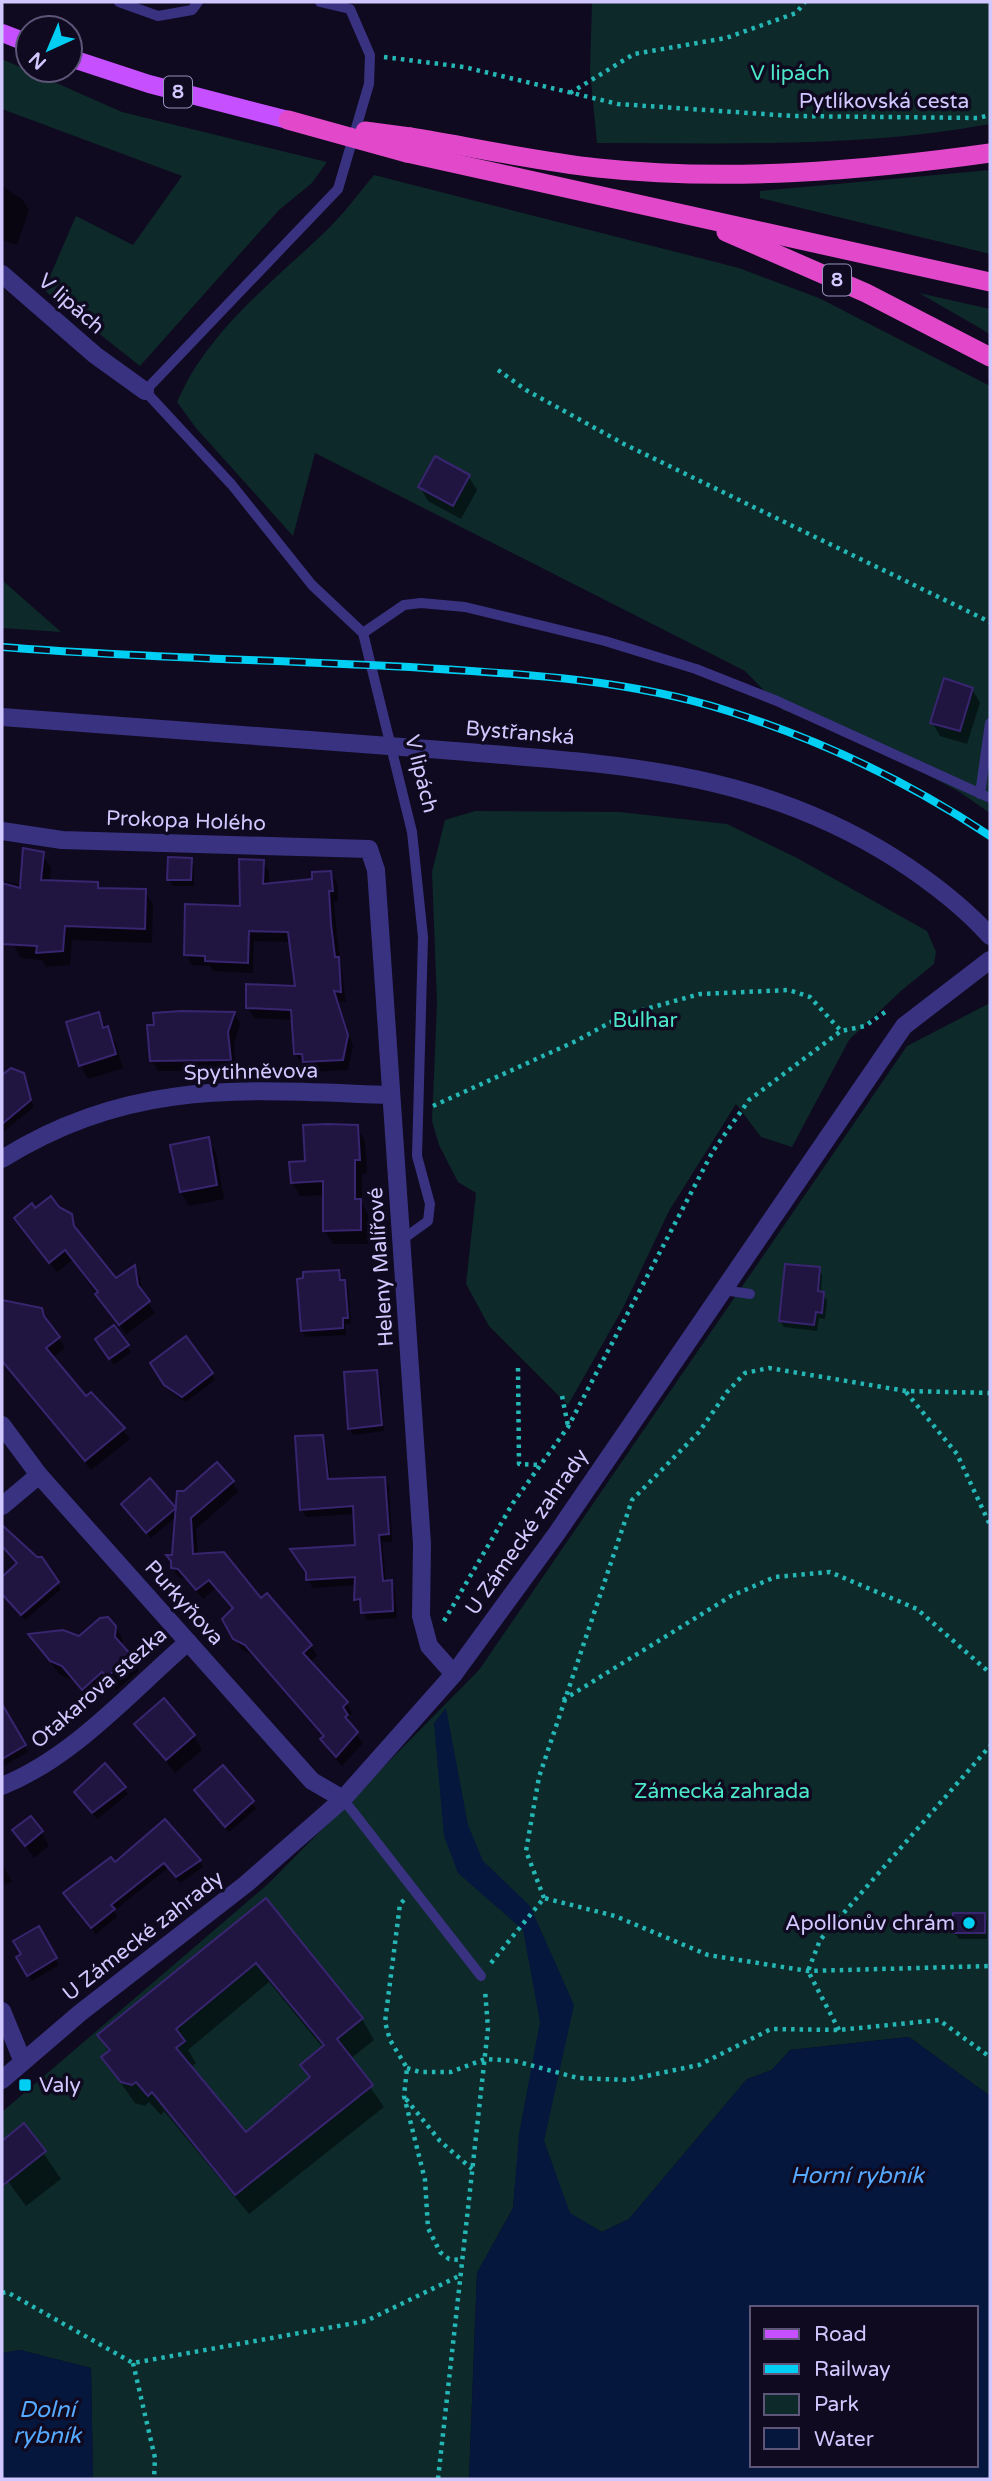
<svg xmlns="http://www.w3.org/2000/svg" width="992" height="2481" viewBox="0 0 992 2481" font-family="'Varela Round',sans-serif">
	<rect width="100%" height="100%" fill="#0f0a1f"/>
	<!-- green -->
	<g fill="#0d2929">
		<path d="M592 2H990V124C861 148 728 143 597 143L590 71Z"/>
		<polygon points="2,59 122,112 327,162 312,183 279,210 140,366 44,290 76,216 133,245 182,176 2,109"/>
		<polygon points="990,170 990,254 760,198 760,191"/>
		<path d="M374 175 739 268 819 298 990 386V813L958 791 847 733 783 710 745 671 315 453 293 536 196 428 177 402C208 330 273 282 328 229 345 212 359 193 374 175Z"/>
		<polygon points="919,293 990,309 990,335 985,331"/>
		<polygon points="2,580 61,632 2,628"/>
		<polygon points="475,811 620,812 727,824 797,858 927,931 936,952 934,964 902,990 849,1040 792,1147 761,1137 736,1104 669,1211 623,1308 568,1405 489,1326 466,1284 476,1193 458,1182 439,1145 432,1121 437,1003 432,872 445,820"/>
		<polygon points="990,1003 990,2096 909,2037 790,2050 772,2070 747,2079 629,2219 602,2232 569,2213 544,2141 520,2134 513,2208 477,2273 469,2479 93,2479 91,2368 20,2350 2,2353 2,2112 268,1884 479,1670 907,1046"/>
	</g>
	<!-- water -->
	<g fill="#05173d" fill-rule="evenodd">
		<path d="M446 1708 468 1825 483 1861 530 1906 574 2005 544 2141 570 2213 602 2232 629 2219 747 2079 772 2070 790 2050 909 2037 990 2096V2479H469L477 2273 513 2208 519 2134 540 2022 523 1930 458 1873 444 1836 434 1723ZM752 2308H976V2465H752Z"/>
		<polygon points="20,2350 91,2368 93,2479 2,2479 2,2353"/>
	</g>
	<!-- shadow -->
	<g fill="#0007" fill-rule="evenodd">
		<polygon points="2,186 22,199 29,210 17,245 2,240"/>
		<polygon points="468,476 477,490 461,519 428,501 420,487"/>
		<polygon points="972,689 980,703 967,744 940,736 932,722"/>
		<polygon points="42,854 51,868 50,882 97,884 100,890 145,891 153,905 152,943 72,940 70,965 46,967 42,960 21,958 13,944 13,935 2,933 2,881 22,885"/>
		<polygon points="191,860 194,866 194,886 173,886 169,879"/>
		<polygon points="263,862 269,872 269,885 314,881 330,873 337,883 338,901 334,902 337,936 346,1002 339,1001 353,1047 348,1070 311,1072 295,1054 293,1020 254,1018 248,1008 296,988 291,942 254,941 253,973 213,971 210,966 192,965 186,954 242,908"/>
		<polygon points="234,1013 240,1024 234,1044 236,1071 158,1071 151,1060"/>
		<polygon points="98,1014 115,1042 123,1068 88,1079 80,1065"/>
		<polygon points="2,1072 4,1075 23,1074 34,1107 2,1133"/>
		<polygon points="357,1127 365,1141 367,1173 362,1174 362,1204 368,1214 368,1244 333,1244 325,1231 325,1195 300,1196 292,1182"/>
		<polygon points="208,1139 216,1153 224,1199 189,1206 181,1192 172,1146"/>
		<polygon points="58,1208 71,1215 79,1234 116,1280 134,1267 140,1277 142,1294 155,1313 126,1334 72,1260 57,1272 22,1229 35,1210"/>
		<polygon points="819,1269 822,1275 821,1293 827,1300 825,1319 819,1318 817,1331 784,1327 780,1321"/>
		<polygon points="338,1272 348,1288 351,1324 345,1324 346,1335 306,1337 302,1331"/>
		<polygon points="2,1301 41,1309 65,1348 52,1358 86,1399 91,1394 130,1439 91,1470 2,1358"/>
		<polygon points="101,1346 127,1346 131,1352 114,1365"/>
		<polygon points="152,1363 212,1374 215,1380 186,1402 169,1391"/>
		<polygon points="376,1372 380,1378 384,1431 353,1435 349,1428"/>
		<polygon points="322,1437 326,1445 331,1481 384,1478 389,1486 392,1542 382,1542 386,1582 391,1582 395,1590 397,1618 367,1620 362,1607 355,1599 356,1585 313,1588 308,1580 357,1547 355,1514 306,1517 302,1510"/>
		<polygon points="232,1482 238,1492 196,1529 198,1555 261,1600 311,1646 317,1656 309,1662 346,1703 352,1713 348,1717 351,1727 363,1743 342,1766 328,1750 324,1738 252,1655 241,1649 224,1620 234,1610 215,1589 203,1599 186,1579 178,1577 173,1567 177,1516 151,1538 127,1510 174,1509 177,1514"/>
		<polygon points="2,1527 36,1559 61,1589 25,1620 2,1593 2,1587 10,1581 18,1565 2,1546"/>
		<polygon points="113,1623 122,1638 122,1647 139,1671 116,1690 111,1685 91,1703 72,1680 60,1675 31,1636 79,1638"/>
		<polygon points="8,1718 28,1752 2,1767 2,1721"/>
		<polygon points="137,1725 194,1736 202,1750 175,1773"/>
		<polygon points="223,1768 256,1809 229,1832 196,1791"/>
		<polygon points="124,1788 128,1794 97,1819 80,1799"/>
		<polygon points="15,1831 41,1832 49,1846 34,1858"/>
		<polygon points="199,1861 203,1867 180,1883 168,1868 114,1911 117,1917 96,1934 69,1900 115,1865"/>
		<polygon points="2,1864 12,1882 2,1886"/>
		<path d="M265 1900 362 2019 374 2040 350 2059 384 2107 249 2214 164 2111 161 2115 149 2102 145 2106 135 2103 103 2058 109 2053 99 2035ZM269 1982 323 2048 303 2066 310 2079 246 2135 190 2068 196 2063 188 2050Z"/>
		<polygon points="984,1914 987,1921 987,1939 959,1939 955,1933"/>
		<polygon points="38,1928 59,1965 32,1981 18,1957"/>
		<polygon points="24,2125 61,2179 26,2206 2,2173 2,2143"/>
	</g>
	<!-- building -->
	<g fill="#201541" stroke="#38256f" stroke-width="2" fill-rule="evenodd">
		<polygon points="435,456 470,475 453,506 418,487"/>
		<polygon points="944,678 973,688 960,731 930,723"/>
		<polygon points="23,848 44,852 41,880 98,882 98,888 146,889 145,929 65,926 63,951 36,953 37,946 2,944 2,883 20,888"/>
		<polygon points="168,857 192,858 191,880 167,880"/>
		<polygon points="239,859 264,860 263,884 312,879 312,872 331,871 333,891 329,891 331,924 335,957 339,957 341,992 334,991 348,1035 343,1060 303,1062 302,1054 294,1054 291,1010 246,1008 246,984 295,986 288,932 249,931 248,963 205,961 205,956 184,955 185,904 240,906"/>
		<polygon points="181,1011 235,1012 228,1032 231,1060 150,1061 147,1025 154,1025 153,1013"/>
		<polygon points="99,1012 103,1028 108,1026 116,1054 79,1066 66,1022"/>
		<polygon points="11,1068 24,1073 31,1100 2,1124 2,1075"/>
		<polygon points="328,1124 358,1125 360,1160 355,1160 355,1199 361,1199 361,1230 323,1231 323,1181 291,1183 289,1162 305,1161 303,1125"/>
		<polygon points="209,1137 217,1185 180,1192 170,1145"/>
		<polygon points="51,1196 59,1207 72,1214 74,1226 116,1278 135,1265 138,1285 150,1301 119,1325 95,1294 98,1292 65,1250 49,1263 14,1218 32,1203 35,1208"/>
		<polygon points="785,1264 820,1267 818,1291 824,1292 822,1313 816,1312 814,1325 779,1321"/>
		<polygon points="339,1270 340,1280 345,1280 348,1318 343,1318 343,1328 301,1331 297,1279 303,1278 303,1272"/>
		<polygon points="2,1300 42,1308 44,1316 60,1337 46,1348 86,1396 91,1392 125,1428 85,1461 2,1361"/>
		<polygon points="114,1325 129,1345 109,1359 95,1339"/>
		<polygon points="186,1336 213,1373 182,1397 164,1385 150,1363"/>
		<polygon points="377,1370 382,1425 348,1429 344,1372"/>
		<polygon points="323,1435 328,1479 385,1477 389,1534 379,1535 383,1581 392,1580 393,1611 361,1613 360,1599 354,1600 355,1577 306,1580 306,1572 290,1549 355,1545 353,1506 300,1510 295,1436"/>
		<polygon points="217,1462 234,1481 191,1518 193,1554 224,1552 261,1598 267,1593 312,1645 303,1653 348,1702 343,1707 348,1715 345,1717 358,1732 336,1757 320,1739 324,1736 245,1645 233,1639 222,1619 233,1608 209,1580 196,1590 178,1569 171,1568 171,1561 166,1555 172,1555 177,1491 184,1491"/>
		<polygon points="150,1478 176,1508 146,1533 121,1504"/>
		<polygon points="2,1525 37,1557 42,1557 59,1582 21,1615 2,1594 2,1577 17,1563 2,1546"/>
		<polygon points="108,1617 116,1626 115,1637 132,1656 107,1677 102,1672 82,1690 62,1666 50,1661 28,1634 63,1630 79,1636 100,1618"/>
		<polygon points="164,1698 195,1735 166,1760 134,1724"/>
		<polygon points="2,1704 26,1745 2,1759"/>
		<polygon points="105,1763 126,1787 92,1813 74,1792"/>
		<polygon points="223,1765 254,1801 225,1827 194,1790"/>
		<polygon points="31,1816 43,1831 25,1846 12,1830"/>
		<polygon points="165,1819 201,1860 176,1877 164,1863 111,1905 115,1909 91,1928 63,1893 111,1857 115,1862"/>
		<path d="M266 1898 363 2018 337 2039 373 2085 235 2195 152 2092 148 2096 136 2082 132 2085 121 2082 101 2057 110 2050 97 2035ZM256 1963 324 2045 300 2065 310 2077 246 2132 176 2048 185 2041 176 2029Z"/>
		<rect x="953" y="1913" width="32" height="20"/>
		<polygon points="39,1926 57,1958 27,1976 16,1957 21,1954 13,1941"/>
		<polygon points="24,2123 46,2151 2,2186 2,2141"/>
	</g>
	<g fill="none" stroke-linecap="round" stroke-linejoin="round">
		<!-- path -->
		<g stroke="#24b7b6" stroke-width="4.5" stroke-dasharray="3.5 5" stroke-linecap="butt">
			<polyline points="384,57 464,67 618,104 793,116 978,118 990,115"/>
			<polyline points="570,93 634,54 726,38 796,13 805,2"/>
			<polyline points="498,370 526,390 624,444 990,622"/>
			<polyline points="433,1106 576,1041 624,1015 700,994 789,990 810,997 841,1031"/>
			<polyline points="518,1368 519,1464 541,1465"/>
			<polyline points="906,1392 957,1454 990,1525"/>
			<polyline points="562,1396 568,1426"/>
			<polyline points="444,1621 513,1503 568,1427 713,1151 749,1100 841,1031 865,1026 888,1010"/>
			<polyline points="563,1700 731,1596 775,1577 830,1572 917,1609 990,1673"/>
			<polyline points="544,1898 526,1851 539,1777 632,1500 699,1432 727,1392 745,1373 769,1368 906,1391 990,1393"/>
			<polyline points="404,1900 400,1904 385,2022 390,2040 407,2068 404,2096 425,2180 428,2228 440,2252 449,2259 462,2260"/>
			<polyline points="491,1963 544,1898 615,1916 708,1955 808,1971 990,1966"/>
			<polyline points="839,2030 808,1971 820,1940 990,1746"/>
			<polyline points="407,2068 420,2072 451,2072 485,2059 515,2061 578,2078 627,2080 699,2065 771,2029 839,2030 939,2020 990,2057"/>
			<polyline points="406,2099 440,2141 472,2169"/>
			<polyline points="2,2293 7,2292 133,2363 366,2321 461,2275"/>
			<polyline points="133,2363 155,2458 154,2479"/>
			<polyline points="438,2479 488,2028 485,1990"/>
		</g>
		<!-- service -->
		<g stroke="#393281" stroke-width="10">
			<polyline points="119,2 158,16 192,10 198,2"/>
			<polyline points="320,2 350,9 370,55 369,84 338,189 145,391 232,485 312,585 363,633 412,832 423,937 417,1156 430,1204 428,1221 403,1239"/>
			<polyline points="363,633 404,605 421,603 465,607 605,641 696,669 777,701 990,798"/>
			<polyline points="980,794 990,723"/>
			<polyline points="724,1290 750,1294"/>
			<polyline points="343,1799 481,1976"/>
		</g>
		<!-- minor -->
		<g stroke="#393281" stroke-width="18">
			<polyline points="2,274 95,355 145,391"/>
			<polyline points="2,717 349,743"/>
			<path d="M442 750C607 764 751 767 896 859 930 881 963 906 990 936"/>
			<polyline points="2,831 62,840 369,849 376,870 422,1544 421,1616 429,1646 454,1674"/>
			<path d="M2 1159C131 1078 244 1090 389 1095"/>
			<polyline points="2,1425 39,1475 312,1781 343,1799"/>
			<polyline points="2,1506 39,1475"/>
			<path d="M2 1786C74 1757 130 1692 188 1642"/>
			<polyline points="2,2011 23,2062"/>
			<polyline points="2,2080 80,2013 246,1884 343,1799 454,1674 557,1533 904,1026 990,960"/>
		</g>
		<!-- primary -->
		<g stroke="#c64fff" stroke-width="18">
			<polyline points="2,33 28,43"/>
			<polyline points="70,58 149,84 288,120"/>
		</g>
		<!-- trunk -->
		<g stroke="#e249ca" stroke-width="19">
			<path d="M410 137C472 147 535 161 598 168 728 182 862 171 990 153"/>
			<polyline points="407,153 990,282"/>
			<polyline points="726,232 866,293 990,357"/>
		</g>
		<defs>
			<path id="rail" d="M2 647C142 658 284 660 425 668 526 674 631 680 728 711 821 740 909 782 990 836"/>
		</defs>
		<!-- rail casing -->
		<use href="#rail" stroke="#00cff3" stroke-width="8"/>
		<!-- rail -->
		<use href="#rail" stroke="#0f0a1f" stroke-width="5" stroke-dasharray="16" stroke-linecap="butt"/>
		<!-- minor-bridge -->
		<polyline stroke="#393281" stroke-width="18" points="349,743 442,750"/>
		<!-- trunk-bridge -->
		<g stroke="#e249ca" stroke-width="19">
			<polyline points="288,120 407,153"/>
			<polyline points="365,131 410,137"/>
		</g>
	</g>
	<!-- markers -->
	<g fill="#00cff3" stroke="#0f0a1f" stroke-width="2.5">
		<circle cx="969" cy="1923" r="7"/>
		<rect x="18" y="2078" width="14" height="14" rx="3.5"/>
	</g>
	<g text-anchor="middle" dominant-baseline="central" stroke-width="7" stroke-linejoin="round" paint-order="stroke">
		<!-- shield labels -->
		<g fill="#0f0a1f" stroke="#978fbc" stroke-width="2">
			<rect x="164" y="76.5" width="28" height="31" rx="5"/>
			<rect x="823" y="264.5" width="28" height="31" rx="5"/>
		</g>
		<g font-size="19" font-weight="bold" fill="#d1c8ff">
			<text x="178" y="92">8</text>
			<text x="837" y="280">8</text>
		</g>
		<!-- park labels -->
		<g font-size="21" fill="#4ce7c8" stroke="#0f0a1f">
			<text x="790" y="73">V lipách</text>
			<text x="645" y="1020">Bulhar</text>
			<text x="722" y="1791">Zámecká zahrada</text>
		</g>
		<!-- street labels -->
		<g font-size="21" fill="#d1c8ff" stroke="#0f0a1f">
			<text x="884" y="101">Pytlíkovská cesta</text>
			<text transform="translate(71 304) rotate(41)">V lipách</text>
			<text transform="translate(520 733) rotate(5)">Bystřanská</text>
			<text transform="translate(421 774) rotate(76)">V lipách</text>
			<text transform="translate(186 821) rotate(2)">Prokopa Holého</text>
			<text transform="translate(251 1072) rotate(-1)">Spytihněvova</text>
			<text transform="translate(381 1267) rotate(-94)">Heleny Malířové</text>
			<text transform="translate(527 1532) rotate(-55)">U Zámecké zahrady</text>
			<text transform="translate(184 1603) rotate(48)">Purkyňova</text>
			<text transform="translate(99 1688) rotate(-41)">Otakarova stezka</text>
			<text transform="translate(143 1936) rotate(-38)">U Zámecké zahrady</text>
		</g>
		<!-- poi labels -->
		<g font-size="21" fill="#d1c8ff" stroke="#0f0a1f" text-anchor="end">
			<text x="955" y="1923">Apollonův chrám</text>
			<text x="39" y="2085" text-anchor="start">Valy</text>
		</g>
		<!-- water labels -->
		<g font-size="23" font-style="italic" fill="#56a9ff" stroke="#0f0a1f">
			<text x="857" y="2176">Horní rybník</text>
			<text x="47" y="2410">Dolní<tspan x="47" dy="26">rybník</tspan></text>
		</g>
	</g>
	<!-- border -->
	<rect width="992" height="2481" fill="none" stroke="#d1c8ff" stroke-width="7"/>
	<!-- legend -->
	<rect x="750" y="2306" width="228" height="161" fill="#0f0a1f" stroke="#5d5679" stroke-width="2"/>
	<rect x="764" y="2329" width="35" height="10" fill="#c64fff" stroke="#5d5679" stroke-width="2"/>
	<text x="814" y="2341" font-size="21" fill="#d1c8ff">Road</text>
	<rect x="764" y="2364" width="35" height="10" fill="#00cff3" stroke="#5d5679" stroke-width="2"/>
	<text x="814" y="2376" font-size="21" fill="#d1c8ff">Railway</text>
	<rect x="764" y="2394" width="35" height="21" fill="#0d2929" stroke="#5d5679" stroke-width="2"/>
	<text x="814" y="2411" font-size="21" fill="#d1c8ff">Park</text>
	<rect x="764" y="2428" width="35" height="21" fill="#05173d" stroke="#5d5679" stroke-width="2"/>
	<text x="814" y="2446" font-size="21" fill="#d1c8ff">Water</text>
	<!-- north arrow -->
	<g transform="translate(49 49) rotate(224)"><circle r="33" fill="#0f0a1f" stroke="#5d5679" stroke-width="2"/>
	<path d="M0-5L12 26L0 18L-12 26Z" fill="#00cff3"/>
	<text y="-10" font-size="19" font-weight="bold" text-anchor="middle" fill="#d1c8ff">N</text>
	</g>
</svg>
